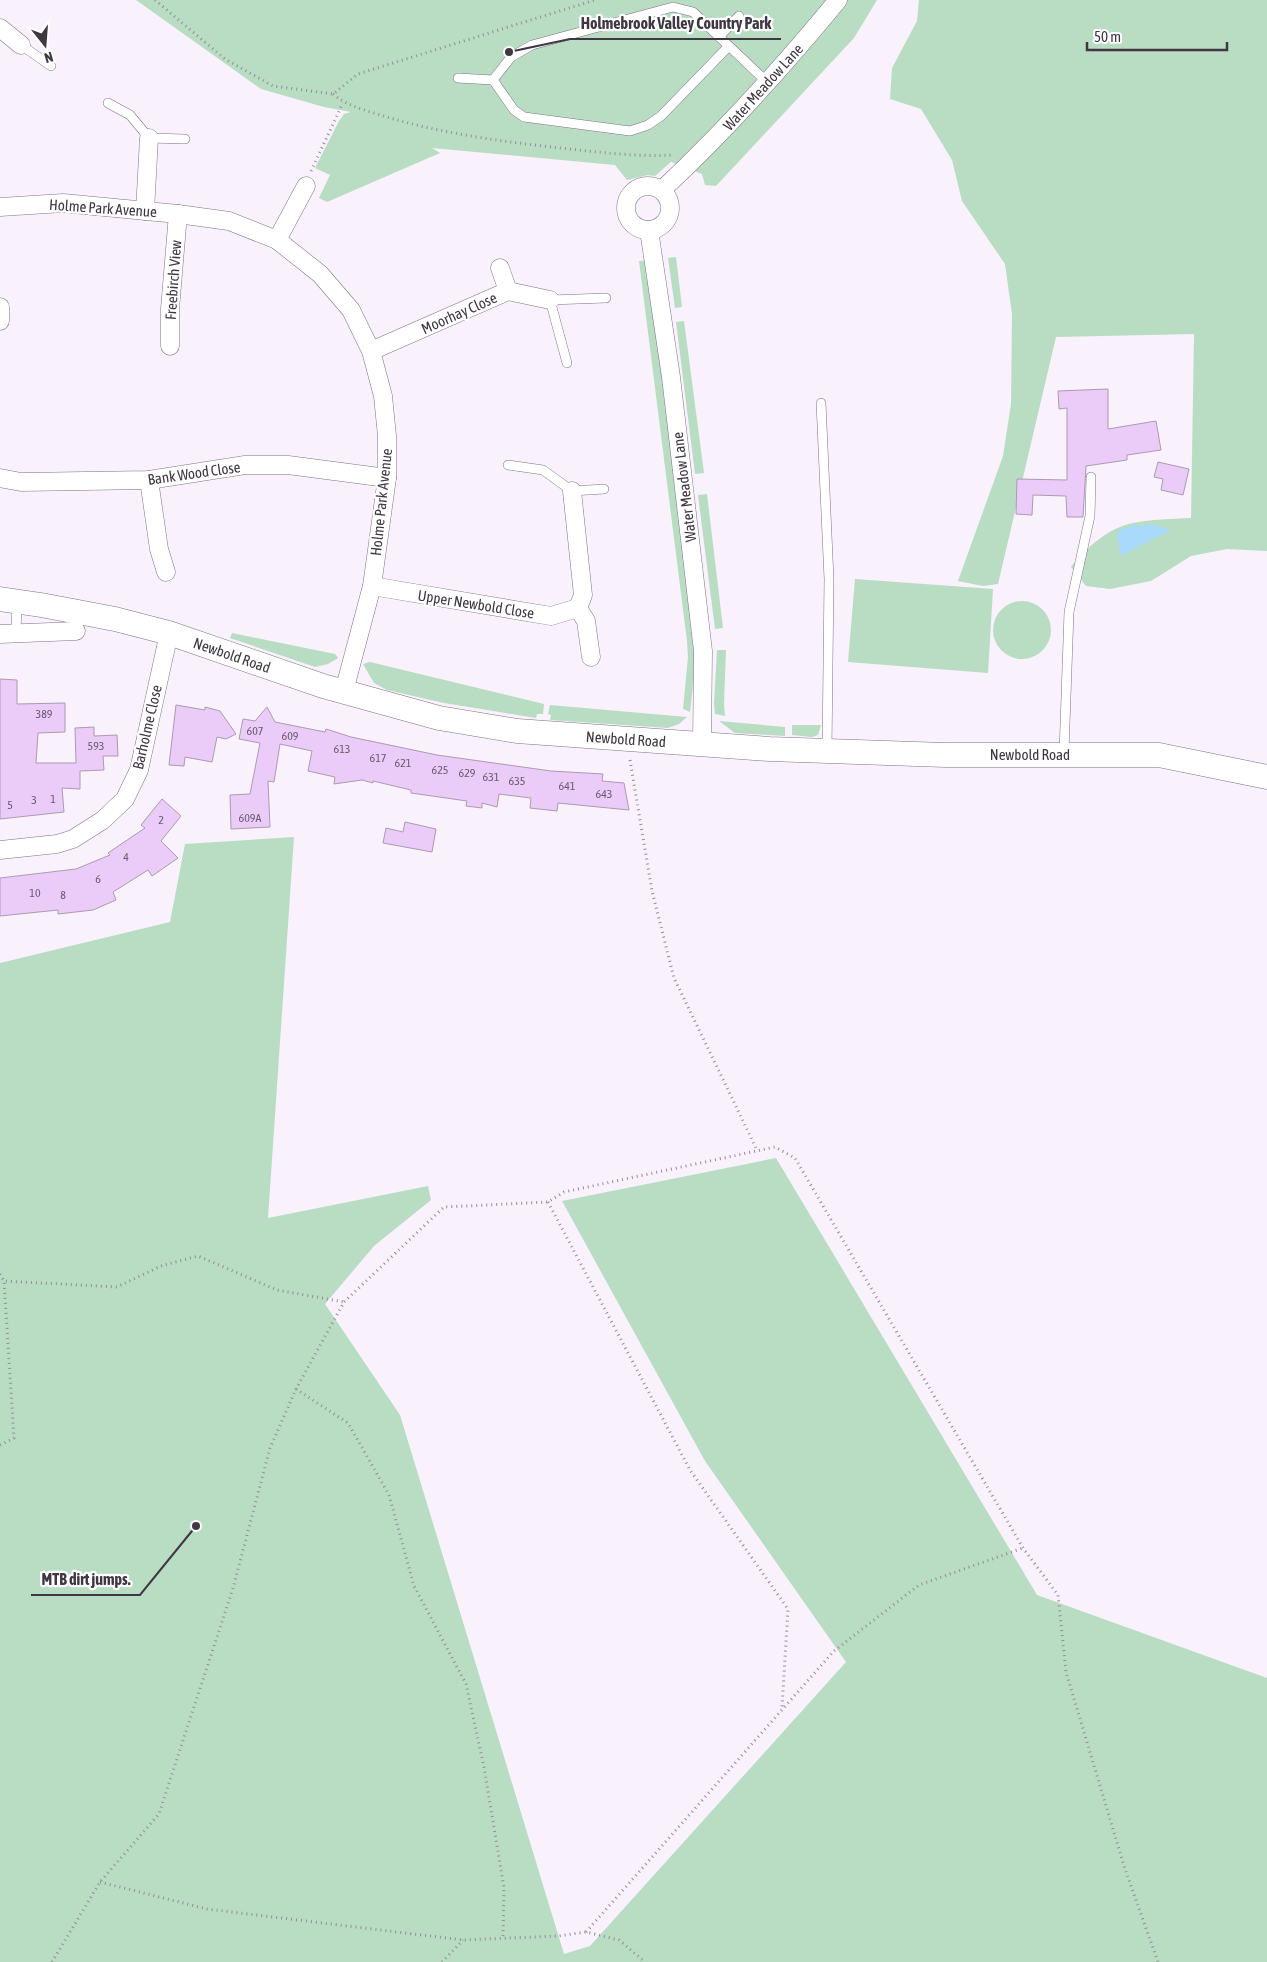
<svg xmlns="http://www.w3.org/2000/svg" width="1267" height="1962" viewBox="0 0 1267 1962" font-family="'Asap Condensed',sans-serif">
	<rect width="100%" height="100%" fill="#f9f1fc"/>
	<!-- green -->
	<g fill="#b8ddc3">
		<polygon points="136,0 877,0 854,38 716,186 705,185 702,174 671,162 655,176 648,175 627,180 615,165 432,148 440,153 327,202 319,198 330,175 315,168 339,121 344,114 351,112 324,107 261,89"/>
		<path d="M919 0H1267V551L1227 549 1191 556 1151 581 1110 589 1086 586 1071 567C1086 548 1108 528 1133 523 1152 519 1172 519 1191 518L1194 334 1056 337 998 584 983 586 958 581 1003 456 1011 404 1012 314 1005 264 962 201 952 160 921 109 890 99 892 68 917 21Z"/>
		<polygon points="676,257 682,307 675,308 668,258"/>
		<polygon points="648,260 696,658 690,712 683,709 688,657 687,641 639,261"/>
		<polygon points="684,321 704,473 695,474 676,322"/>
		<polygon points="707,494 723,628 715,629 698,495"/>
		<polygon points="855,579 993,589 988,673 848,662"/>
		<circle cx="1022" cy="630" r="29"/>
		<polygon points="232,633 335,654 338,658 328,664 315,667 230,638"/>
		<polygon points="717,650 726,650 724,704 725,716 715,714 714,704"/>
		<polygon points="370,662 544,704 543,714 537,714 536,718 444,703 387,690 374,683 363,664"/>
		<polygon points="550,705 687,717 679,724 668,728 550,720 551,715 548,714"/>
		<polygon points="719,721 785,727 785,736 735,733"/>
		<polygon points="792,725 821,725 818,735 812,737 792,735"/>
		<polygon points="294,837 268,1218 428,1186 431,1200 374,1246 325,1304 400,1415 564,1954 590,1946 846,1662 705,1461 562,1201 776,1158 1037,1595 1267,1678 1267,1962 0,1962 0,963 170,922 185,844"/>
	</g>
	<!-- water -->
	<polygon fill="#a9dafb" points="1133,524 1140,526 1152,524 1170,530 1121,556 1117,534 1123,528 1129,528"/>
	<!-- building -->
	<g fill="#ebccf8" stroke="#ac99b3">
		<polygon points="1108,389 1108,429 1156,421 1161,450 1127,455 1127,460 1086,466 1083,517 1067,517 1066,496 1033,495 1032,515 1016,514 1017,479 1067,480 1067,408 1059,409 1058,391"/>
		<polygon points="1158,462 1189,469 1183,495 1161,490 1163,479 1154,477"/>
		<polygon points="0,679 17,680 17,704 65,703 65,732 38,733 36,763 76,763 75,728 94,727 94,736 117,735 118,756 103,756 104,770 80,771 80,789 62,788 64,812 0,819"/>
		<polygon points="176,705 205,710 205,707 220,711 236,734 226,739 217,737 212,762 185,757 184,766 169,765"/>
		<polygon points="267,707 275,722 325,732 326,729 351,737 437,755 551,771 603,774 602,781 624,783 629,810 558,803 557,811 530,808 531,798 499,794 497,807 482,803 482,808 466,806 467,801 411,793 411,790 373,781 373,783 362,780 334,784 335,777 308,771 312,751 280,744 274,782 268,781 270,827 231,829 230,795 250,794 260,743 239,739 243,719 255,721"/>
		<polygon points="162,799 181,816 161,841 178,858 152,876 148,870 113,892 116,900 93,910 58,914 58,910 0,916 0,878 76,869 110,855 108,853 145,828 141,825"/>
		<polygon points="405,822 436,829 432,852 383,843 386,828 403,832"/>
	</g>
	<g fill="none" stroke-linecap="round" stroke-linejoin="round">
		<defs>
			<g id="lane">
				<polyline points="719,37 739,16"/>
				<polyline points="21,45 51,66"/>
				<polyline points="458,78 493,80"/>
				<polyline points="493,80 511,57 532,45 673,7 693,12 768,83"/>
				<polyline points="493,80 514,110 524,117 630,131 648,125 661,116 728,47"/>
				<polyline points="108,103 130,115 149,138 185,139"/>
				<polyline points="567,363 550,300 606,298"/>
				<polyline points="821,403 829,579 827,751"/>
				<polyline points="508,465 543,470 572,491 604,489"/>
				<polyline points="16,633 17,601"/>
				<polyline points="1064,753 1069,612 1090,516 1091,477"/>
			</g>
			<g id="street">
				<polyline points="0,28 21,45"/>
				<circle cx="648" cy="208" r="22"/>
				<path d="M662 190C726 130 782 68 838 0"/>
				<polyline points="0,207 63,203 178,214 229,221 277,240 320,274 351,310 371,351 383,396 387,436 387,478 372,586 344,691"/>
				<polyline points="145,211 149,138"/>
				<polyline points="649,230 671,377 703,651 702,745"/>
				<polyline points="277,240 306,186"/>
				<polyline points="500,268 508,291"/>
				<polyline points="0,307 0,321"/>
				<polyline points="170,346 170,309 178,214"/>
				<polyline points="371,351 508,291 550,300"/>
				<polyline points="0,478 21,482 149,480 245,465 288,465 387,478"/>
				<polyline points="149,480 159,549 166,572"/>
				<polyline points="572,491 583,595 578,608 586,621 591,657"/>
				<polyline points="372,586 551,616 578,608"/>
				<polyline points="0,634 76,631"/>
				<polyline points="0,850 57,844 73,839 103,820 125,799 139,770 169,633"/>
			</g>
			<polyline id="secondary" points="0,599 41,605 115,619 169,633 323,686 439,718 517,731 769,749 945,755 1159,755 1267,777"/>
		</defs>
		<!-- lane casing -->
		<use href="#lane" stroke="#827088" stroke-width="10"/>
		<!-- street casing -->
		<use href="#street" stroke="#827088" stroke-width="19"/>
		<!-- secondary casing -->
		<use href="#secondary" stroke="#827088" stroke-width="25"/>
		<!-- path -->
		<g stroke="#958d98" stroke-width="3" stroke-dasharray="1 4" stroke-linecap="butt">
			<polyline points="155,0 225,59 273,86 333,94 358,74 595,0"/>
			<path d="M333 94C346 105 361 109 377 114 437 133 498 141 560 148 598 152 635 157 674 155"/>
			<polyline points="311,171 343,103"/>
			<polyline points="630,760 652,891 674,978 757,1150"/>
			<polyline points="548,1202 690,1470 788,1609 782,1708"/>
			<polyline points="0,1274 4,1281 117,1287 161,1266 198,1256 277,1290 344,1302"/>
			<polyline points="296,1389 348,1423 389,1495 414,1586 466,1684 484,1767 504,1888 503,1939"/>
			<polyline points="0,1445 14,1438 4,1281"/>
			<polyline points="100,1882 207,1909 463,1940 558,1936 586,1932 619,1940 645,1962"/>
			<polyline points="586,1932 834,1651 919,1585 1023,1548"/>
			<polyline points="52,1962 100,1882 159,1814 233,1588 270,1448 296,1389 344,1302 444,1207 548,1202 564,1192 775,1147 795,1158 1023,1548 1058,1595 1066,1672 1124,1866 1158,1962"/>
			<polyline points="442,1962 463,1940"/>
		</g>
		<!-- lane -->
		<use href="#lane" stroke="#fff" stroke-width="9"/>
		<!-- street -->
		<use href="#street" stroke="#fff" stroke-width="18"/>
		<!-- secondary -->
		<use href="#secondary" stroke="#fff" stroke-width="24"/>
	</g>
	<g text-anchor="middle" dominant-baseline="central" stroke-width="4.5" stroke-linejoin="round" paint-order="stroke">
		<!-- number labels -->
		<g font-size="12" fill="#6a5c70">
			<text x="44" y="714">389</text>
			<text x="255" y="731">607</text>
			<text x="290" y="736">609</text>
			<text x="96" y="746">593</text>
			<text x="342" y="749">613</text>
			<text x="378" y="758">617</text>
			<text x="403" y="763">621</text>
			<text x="440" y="770">625</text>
			<text x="467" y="773">629</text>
			<text x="491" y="777">631</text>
			<text x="517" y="781">635</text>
			<text x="567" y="786">641</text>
			<text x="604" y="794">643</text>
			<text x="53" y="799">1</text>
			<text x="34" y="800">3</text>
			<text x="10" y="805">5</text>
			<text x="250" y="818">609A</text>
			<text x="161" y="820">2</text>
			<text x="126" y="857">4</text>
			<text x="98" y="879">6</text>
			<text x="35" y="893">10</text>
			<text x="63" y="895">8</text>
		</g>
		<!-- street labels -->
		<g font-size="15" fill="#3f3742" stroke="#fff">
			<text transform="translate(763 87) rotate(-48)">Water Meadow Lane</text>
			<text transform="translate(103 208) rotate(4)">Holme Park Avenue</text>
			<text transform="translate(173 280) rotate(-86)">Freebirch View</text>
			<text transform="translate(459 313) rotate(-24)">Moorhay Close</text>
			<text transform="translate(194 473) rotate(-8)">Bank Wood Close</text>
			<text transform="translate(684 487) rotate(-97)">Water Meadow Lane</text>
			<text transform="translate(381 502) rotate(-84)">Holme Park Avenue</text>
			<text transform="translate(476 604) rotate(9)">Upper Newbold Close</text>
			<text transform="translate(232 655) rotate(19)">Newbold Road</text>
			<text transform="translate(147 727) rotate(-77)">Barholme Close</text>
			<text transform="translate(626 739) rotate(4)">Newbold Road</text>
			<text x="1030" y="754">Newbold Road</text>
		</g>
	</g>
	<!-- callouts -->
	<path fill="none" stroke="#3f3742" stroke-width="2" d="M509 52L570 39H781M196 1526L140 1595H31"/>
	<g fill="#3f3742" stroke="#fff" stroke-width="2">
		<circle cx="509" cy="52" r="5"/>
		<circle cx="196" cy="1526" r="5"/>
	</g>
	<g font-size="16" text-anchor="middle" font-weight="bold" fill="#3f3742" stroke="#fff" stroke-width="4.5" stroke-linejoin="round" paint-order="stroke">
		<text x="676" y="29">Holmebrook Valley Country Park</text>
		<text x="86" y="1585">MTB dirt jumps.</text>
	</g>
	<!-- north arrow -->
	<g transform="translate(45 45) rotate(163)" stroke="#ffffff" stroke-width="4" paint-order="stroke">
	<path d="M0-4L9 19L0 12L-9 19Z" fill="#3f3742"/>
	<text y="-8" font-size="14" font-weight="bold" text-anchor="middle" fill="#3f3742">N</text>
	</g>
	<!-- scale -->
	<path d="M1087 42v8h140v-8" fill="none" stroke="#3f3742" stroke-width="2.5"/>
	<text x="1094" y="42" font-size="15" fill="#3f3742" stroke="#ffffff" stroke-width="4" paint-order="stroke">50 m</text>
</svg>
